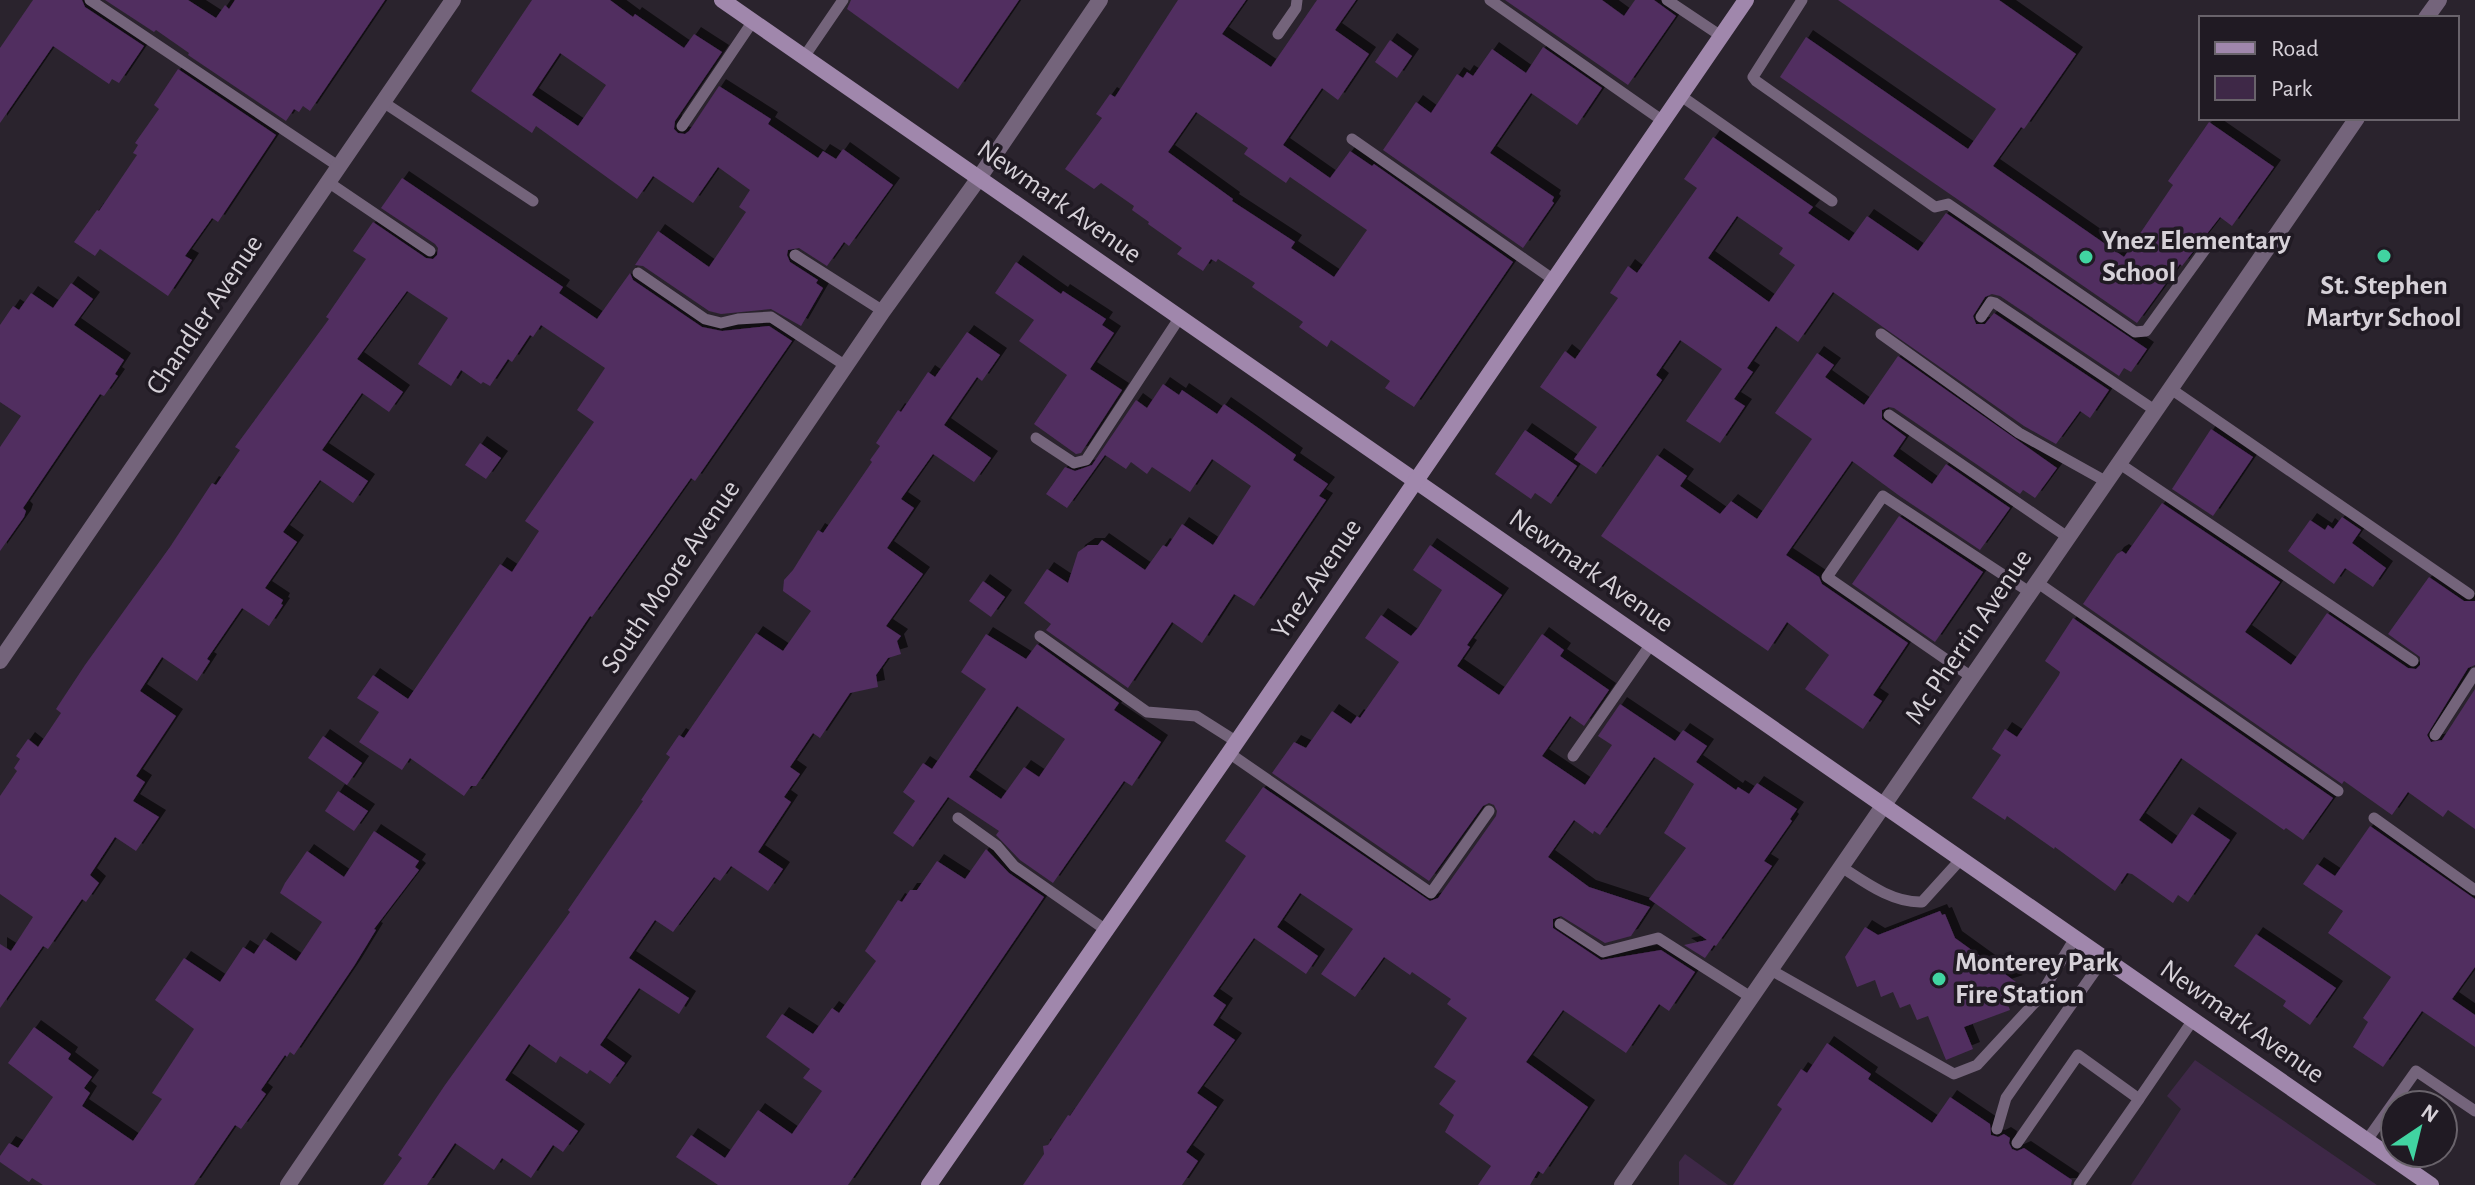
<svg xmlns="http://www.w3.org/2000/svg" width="2475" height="1185" viewBox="0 0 2475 1185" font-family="'Alegreya Sans',sans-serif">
	<defs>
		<filter id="shadow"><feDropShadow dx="7" dy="-7" stdDeviation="0" flood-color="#0009"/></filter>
	</defs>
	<rect width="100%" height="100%" fill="#2a232d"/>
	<!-- green -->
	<g fill="#3e2847">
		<polygon points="2195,1060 2377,1185 2131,1185 2181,1109 2167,1096"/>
		<polygon points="1685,1154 1728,1185 1679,1185 1679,1162"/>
	</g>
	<!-- building -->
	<g fill="#512e60" fill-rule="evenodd" filter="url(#shadow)">
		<polygon points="33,0 82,0 85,7 144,46 119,83 112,79 109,84 53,46 0,123 0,48"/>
		<polygon points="105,0 188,0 216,18 225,5 229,9 235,0 385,0 310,111 303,106 299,112 294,109 286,121 188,55 189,53 156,30 154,32"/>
		<path d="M532 0H610L633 17 635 14 684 48 694 34 722 52 675 121 674 129 678 133 685 134 689 131 719 86 771 119 768 124 818 158 823 151 836 159 843 149 893 185 849 246 844 242 827 266 799 248 788 250 787 255 790 262 818 280 816 283 823 288 801 326 771 309 721 314 709 311 643 266 635 265 658 231 709 267 746 212 739 207 750 190 718 167 693 203 653 176 637 199 536 126 532 133 471 91ZM560 53 606 85 578 126 532 95Z"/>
		<polygon points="851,0 1019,0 958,89 847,9"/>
		<path d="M1178 0H1246L1222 34 1271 67 1317 0H1356L1335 30 1369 54 1338 100 1322 88 1283 145 1330 178 1350 151 1372 166 1374 164 1513 262 1414 407 1385 388 1390 381 1331 340 1327 347 1299 327 1303 322 1252 287 1255 283 1218 259 1216 262 1211 259 1203 271 1177 254 1182 248 1148 224 1149 222 1132 210 1134 206 1101 183 1094 189 1065 169 1102 118 1096 114 1110 94 1115 97ZM1196 112 1248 148 1244 154 1286 183 1290 177 1367 230 1334 277 1291 248 1295 242 1232 201 1233 199 1168 152Z"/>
		<polygon points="1505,0 1602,0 1624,16 1635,0 1654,0 1676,16 1628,85"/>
		<polygon points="1838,0 1999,0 2076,54 2024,129 2021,127 1993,166 2124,257 2173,185 2168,181 2209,122 2274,167 2232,226 2220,217 2182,266 2180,264 2137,323 1780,77 1806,37 1968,149 1996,109"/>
		<polygon points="1390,40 1412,56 1397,78 1375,62"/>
		<polygon points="1543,47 1602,88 1577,125 1531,93 1490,153 1554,197 1552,201 1554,203 1523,248 1383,150 1416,102 1431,113 1457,74 1463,78 1467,72 1473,76 1492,49 1526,73"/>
		<polygon points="178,69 276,135 218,222 212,218 185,256 192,260 168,296 100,249 95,256 74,242 97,210 99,211 137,155 133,153 138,145 135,143 159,109 154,105"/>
		<path d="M1713 137 1813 207 1808 213 1849 241 1867 216 1918 251 1946 213 2147 349 2131 372 2124 368 2119 376 2000 296 1992 294 1985 297 1973 316 1976 324H1985L1994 313 2109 390 2090 418 2080 411 2056 444 2024 426 1833 292 1798 342 1776 326 1747 368 1753 372 1734 399 1745 406 1720 443 1686 421 1722 369 1680 340 1656 375 1662 380 1596 474 1574 459 1597 427 1540 387 1565 351 1575 359 1618 298 1610 293 1628 266 1637 273 1697 188 1684 179ZM1737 216 1783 248 1779 254 1795 265 1769 302 1708 258Z"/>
		<polygon points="402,178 563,287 559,293 597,319 630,273 633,280 702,327 722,331 769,326 792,341 695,481 691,478 592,617 590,616 476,786 471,786 464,796 410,758 402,770 359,742 379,712 357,698 373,675 408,699 500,564 512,572 539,531 525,521 594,422 577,410 605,368 541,325 533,337 530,335 512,362 508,359 490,386 483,382 481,384 461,370 451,386 418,364 448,318 407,291 357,359 403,392 389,412 362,393 322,450 368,481 353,503 320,480 283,532 297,542 265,588 283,600 281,604 283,605 269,626 242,608 207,659 210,661 197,681 162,657 140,691 176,716 136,776 145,782 133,801 159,817 136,851 115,837 90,875 99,883 86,902 82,899 48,949 43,946 0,1008 0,944 11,951 33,917 0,894 0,796 17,771 14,768 20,759 16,756 28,739 38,747 61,713 56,709 85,665 170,547 212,483 216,485 240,450 235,447 329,319 326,317 366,259 353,251 373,222 426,258 433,259 437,255 438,248 435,244 381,208"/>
		<polygon points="1016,262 1061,294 1063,291 1106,319 1102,325 1114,333 1090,369 1122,390 1081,453 1076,454 1034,424 1067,375 1019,341 1034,320 995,293"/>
		<polygon points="71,283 93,299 74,325 124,360 115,374 118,376 104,396 100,394 23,508 26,511 24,517 0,551 0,447 21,416 0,402 0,325 13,306 19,310 31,293 53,308"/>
		<polygon points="967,332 1000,355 982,381 977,377 944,425 991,458 974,482 933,454 901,499 914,508 887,548 923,574 886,626 901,636 897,641 901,654 888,658 876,675 878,687 850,693 820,738 813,733 790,767 800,774 784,797 791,802 758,852 783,869 768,891 731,866 720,881 714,877 673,932 655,920 629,958 689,998 679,1014 639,988 600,1045 625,1063 610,1084 590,1070 587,1074 560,1056 556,1063 529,1044 505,1080 578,1131 563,1152 553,1145 531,1178 502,1158 494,1170 455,1143 427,1185 383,1185 402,1158 398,1155 445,1085 570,912 568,910 643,801 641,800 670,757 666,754 679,735 684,738 756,633 783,651 811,611 783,591 784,580 793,570 818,530 823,533 872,462 870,460 880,446 876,443 898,410 901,412 928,372 935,377"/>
		<polygon points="1817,353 1834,365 1825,377 1864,405 1898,356 2057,468 2035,498 2023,490 2020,494 1894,408 1889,407 1882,410 1882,419 1906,437 1893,456 1932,484 1946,464 2010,508 1980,550 1901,497 1852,461 1786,555 1819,577 1822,584 1908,643 1873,695 1882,701 1863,729 1805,689 1829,655 1787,622 1768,651 1601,536 1657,455 1687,476 1680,486 1720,514 1731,501 1757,519 1812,439 1775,413"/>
		<polygon points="1163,384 1179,395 1182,390 1217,414 1224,404 1247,420 1296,455 1293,460 1328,484 1319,496 1326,500 1254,606 1234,594 1202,643 1172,622 1128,688 1046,630 1051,624 1024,603 1047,569 1068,583 1078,552 1088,545 1098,545 1102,540 1145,570 1163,545 1167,547 1182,524 1213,545 1251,486 1212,459 1190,492 1152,467 1147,474 1131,462 1126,469 1105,455 1067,508 1046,494 1065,467 1075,471 1092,465 1136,400 1147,408"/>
		<polygon points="2211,429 2253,457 2213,516 2172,489"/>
		<polygon points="1525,430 1577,466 1551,504 1535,493 1531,499 1495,474"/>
		<polygon points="480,443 501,458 486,479 465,465"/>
		<polygon points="2162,503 2280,582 2245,632 2291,665 2327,613 2408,668 2416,669 2420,665 2420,657 2388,634 2429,577 2464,601 2475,601 2475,665 2468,668 2427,735 2431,742 2442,740 2475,689 2475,829 2448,810 2443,817 2408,792 2392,815 2344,781 2342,784 2083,604 2117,554 2122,551 2126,554"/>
		<polygon points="1899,516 1983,572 1935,642 1852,584"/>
		<polygon points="2342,517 2361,530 2352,543 2386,568 2373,587 2345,568 2334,584 2288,551 2310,520 2325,530 2328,525 2333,529"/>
		<polygon points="1430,545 1502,595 1467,645 1470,647 1457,666 1499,695 1542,634 1564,650 1560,656 1609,690 1584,726 1570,716 1542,756 1585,785 1612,745 1598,736 1620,704 1675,741 1683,730 1707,746 1696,762 1736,790 1738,787 1749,794 1757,783 1797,809 1790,819 1792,821 1764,861 1772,866 1716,946 1714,945 1705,958 1684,945 1707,940 1649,899 1686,848 1664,833 1694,784 1654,757 1600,835 1594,831 1593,834 1574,820 1548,857 1589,887 1650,907 1631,936 1605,943 1561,916 1553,919 1553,928 1601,960 1661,950 1695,972 1669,1011 1659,1004 1626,1053 1563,1010 1526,1062 1588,1107 1543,1174 1538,1171 1530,1185 1478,1185 1491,1166 1445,1132 1454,1115 1439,1104 1456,1081 1434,1067 1467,1018 1447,1004 1451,999 1412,972 1410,975 1384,957 1355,997 1321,974 1353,929 1300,893 1277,927 1318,956 1306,974 1254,938 1213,996 1226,1005 1213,1025 1235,1040 1197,1093 1217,1107 1186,1152 1198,1161 1182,1185 1023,1185 1044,1154 1043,1146 1048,1145 1068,1115 1070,1116 1246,856 1225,841 1263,787 1430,901 1438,898 1496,816 1497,811 1494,805 1489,803 1483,806 1429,881 1272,773 1294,742 1306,748 1332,711 1351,724 1357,716 1360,718 1399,662 1365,638 1381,615 1411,636 1418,628 1442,590 1413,570"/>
		<polygon points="983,581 1005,597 991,617 969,601"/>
		<polygon points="2073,618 2333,798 2303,840 2286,828 2284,830 2181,758 2139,820 2172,844 2192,814 2230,840 2188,902 2178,895 2173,903 2132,874 2127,873 2115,891 2055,847 2054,849 2007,816 2005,820 1972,798 2001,755 1992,749 2005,729 2017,737 2059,675 2060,672 2045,661"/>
		<path d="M986 634 1026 659 1037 644 1119 703 1114 710 1161 742 1132 786 1124 781 1053 883 1020 860 996 835 999 831 948 797 913 847 893 833 915 801 903 792 923 763 932 769 986 689 961 672ZM1017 706 1065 739 1039 777 1024 767 1001 799 969 777Z"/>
		<polygon points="323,736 362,763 347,785 308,758"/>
		<polygon points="338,791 368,811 354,831 325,811"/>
		<polygon points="2370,826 2475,899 2475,967 2452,999 2475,1015 2475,1047 2422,1011 2383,1067 2353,1047 2368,1022 2363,1018 2391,977 2328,933 2343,911 2303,884 2317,864 2335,876"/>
		<polygon points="374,831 419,861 415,867 419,870 374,929 376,930 354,966 294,1055 290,1052 287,1057 285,1055 261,1090 266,1094 254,1111 241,1129 235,1125 194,1185 43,1185 32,1178 29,1182 0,1162 0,1156 9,1143 18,1148 53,1097 8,1063 34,1027 71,1054 68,1059 92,1077 84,1088 90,1093 82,1106 133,1141 162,1099 152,1093 194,1029 155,1000 184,958 220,982 243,947 254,954 264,939 296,961 322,922 280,893 285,883 307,851 344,877"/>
		<polygon points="986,849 1009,873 1044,897 848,1185 718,1185 676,1157 691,1135 725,1158 758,1110 792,1134 822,1091 803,1078 810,1069 766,1037 782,1014 813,1034 832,1008 839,1013 876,961 865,951 898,900 902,902 910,890 917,890 937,861 965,879"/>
		<polygon points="1940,911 1942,915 1945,914 1955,938 2016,982 2001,987 2010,1010 1964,1027 1973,1049 1946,1060 1928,1016 1917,1020 1910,1004 1900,1008 1893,992 1881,997 1875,980 1857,987 1845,957 1865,927 1878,935"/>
		<polygon points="2256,934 2336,988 2310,1025 2283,1006 2286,1001 2234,966"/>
		<polygon points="1827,1043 1871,1074 1868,1079 1932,1123 1950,1097 1990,1124 1991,1135 1998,1137 2004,1134 2010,1138 2009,1143 2012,1149 2017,1151 2024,1148 2072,1180 2071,1185 1733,1185 1782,1109 1777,1105 1801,1069 1807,1073"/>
	</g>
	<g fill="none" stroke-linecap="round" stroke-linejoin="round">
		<!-- lane -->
		<g stroke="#74647b" stroke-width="11">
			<polyline points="90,0 338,166"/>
			<polyline points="1490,0 1663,121"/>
			<polyline points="1667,0 1721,36"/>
			<polyline points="1802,0 1753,77 1756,81 1935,207 1948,204 2135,332 2146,331 2209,244"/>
			<polyline points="1278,34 1296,8 1297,0"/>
			<polyline points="804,57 843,0"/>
			<polyline points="1681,96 1832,201"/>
			<polyline points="383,102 533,201"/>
			<polyline points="682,126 753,21"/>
			<polyline points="1352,139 1554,280"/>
			<polyline points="328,182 430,251"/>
			<polyline points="795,255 883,311"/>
			<polyline points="638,273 705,319 721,323 738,319 771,317 846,366"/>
			<polyline points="1981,317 1991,302 1995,303 2156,411"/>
			<polyline points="1881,334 2019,433 2107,482"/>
			<polyline points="2171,389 2469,594"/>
			<polyline points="1889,415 2069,538"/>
			<polyline points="1036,438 1074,463 1086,460 1180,317"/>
			<polyline points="2120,464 2413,661"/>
			<polyline points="2038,583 2338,791"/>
			<polyline points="1040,636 1147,712 1196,716 1237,742"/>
			<polyline points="1973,678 1827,577 1883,496 2031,593"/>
			<polyline points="2435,735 2475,673"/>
			<polyline points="1229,753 1431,893 1489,811"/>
			<polyline points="1573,756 1651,644"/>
			<polyline points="958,818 997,846 1014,866 1106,930"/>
			<polyline points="2374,818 2475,890"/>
			<path d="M1843 868C1866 883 1893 903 1922 902L1961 859"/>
			<polyline points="1560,924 1603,952 1658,938 1752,998"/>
			<polyline points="1771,970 1954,1074 1977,1065 2038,999 2075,938"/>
			<polyline points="2139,1099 2193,1020"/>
			<polyline points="1997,1129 2006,1098 2104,958"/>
			<polyline points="2367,1140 2416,1071 2475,1111"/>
			<polyline points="2017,1143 2078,1055 2139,1099 2079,1185"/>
		</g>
		<!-- street -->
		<g stroke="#74647b" stroke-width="16">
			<polyline points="2426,18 2439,0"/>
			<polyline points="0,661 453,0"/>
			<polyline points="288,1185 883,311 979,178 1100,0"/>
			<polyline points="1622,1185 2357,118"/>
		</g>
		<!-- secondary -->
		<g stroke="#a087ac" stroke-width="16">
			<polyline points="722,0 2431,1185"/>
			<polyline points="929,1185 1229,753 1746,0"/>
		</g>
	</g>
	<!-- markers -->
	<g fill="#41d4a1" stroke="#201a23" stroke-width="3">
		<circle cx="2384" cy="256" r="8"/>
		<circle cx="2086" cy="257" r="8"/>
		<circle cx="1939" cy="979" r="8"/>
	</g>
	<g text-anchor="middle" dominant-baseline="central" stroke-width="7" stroke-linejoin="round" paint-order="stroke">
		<!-- street labels -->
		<g font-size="28" fill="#d6d1d8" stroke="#201a23">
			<text transform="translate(1059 202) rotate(35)">Newmark Avenue</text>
			<text transform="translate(205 315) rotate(-56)">Chandler Avenue</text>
			<text transform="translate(1591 571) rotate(35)">Newmark Avenue</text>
			<text transform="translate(671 577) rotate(-56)">South Moore Avenue</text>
			<text transform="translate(1317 579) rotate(-56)">Ynez Avenue</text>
			<text transform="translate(1969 637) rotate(-56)">Mc Pherrin Avenue</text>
			<text transform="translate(2242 1022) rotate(35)">Newmark Avenue</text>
		</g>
		<!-- poi labels -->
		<g font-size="28" font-weight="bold" fill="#d6d1d8" stroke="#201a23" text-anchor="start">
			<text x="2102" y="241">Ynez Elementary<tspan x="2102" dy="32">School</tspan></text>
			<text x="2384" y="286" text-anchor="middle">St. Stephen<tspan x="2384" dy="32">Martyr School</tspan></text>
			<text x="1955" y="963">Monterey Park<tspan x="1955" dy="32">Fire Station</tspan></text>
		</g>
	</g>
	<!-- legend -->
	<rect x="2199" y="16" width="260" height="104" fill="#201a23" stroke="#69636b" stroke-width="2"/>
	<rect x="2215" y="42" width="40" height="12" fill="#a087ac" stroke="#69636b" stroke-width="2"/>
	<text x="2271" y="56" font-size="24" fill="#d6d1d8">Road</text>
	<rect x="2215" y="76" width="40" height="24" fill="#3e2847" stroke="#69636b" stroke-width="2"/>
	<text x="2271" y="96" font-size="24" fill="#d6d1d8">Park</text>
	<!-- north arrow -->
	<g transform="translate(2419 1129) rotate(35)"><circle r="38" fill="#201a23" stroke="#69636b" stroke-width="2"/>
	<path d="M0-6L14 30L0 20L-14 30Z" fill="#41d4a1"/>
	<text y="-12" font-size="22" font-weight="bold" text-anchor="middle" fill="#d6d1d8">N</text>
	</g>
</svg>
